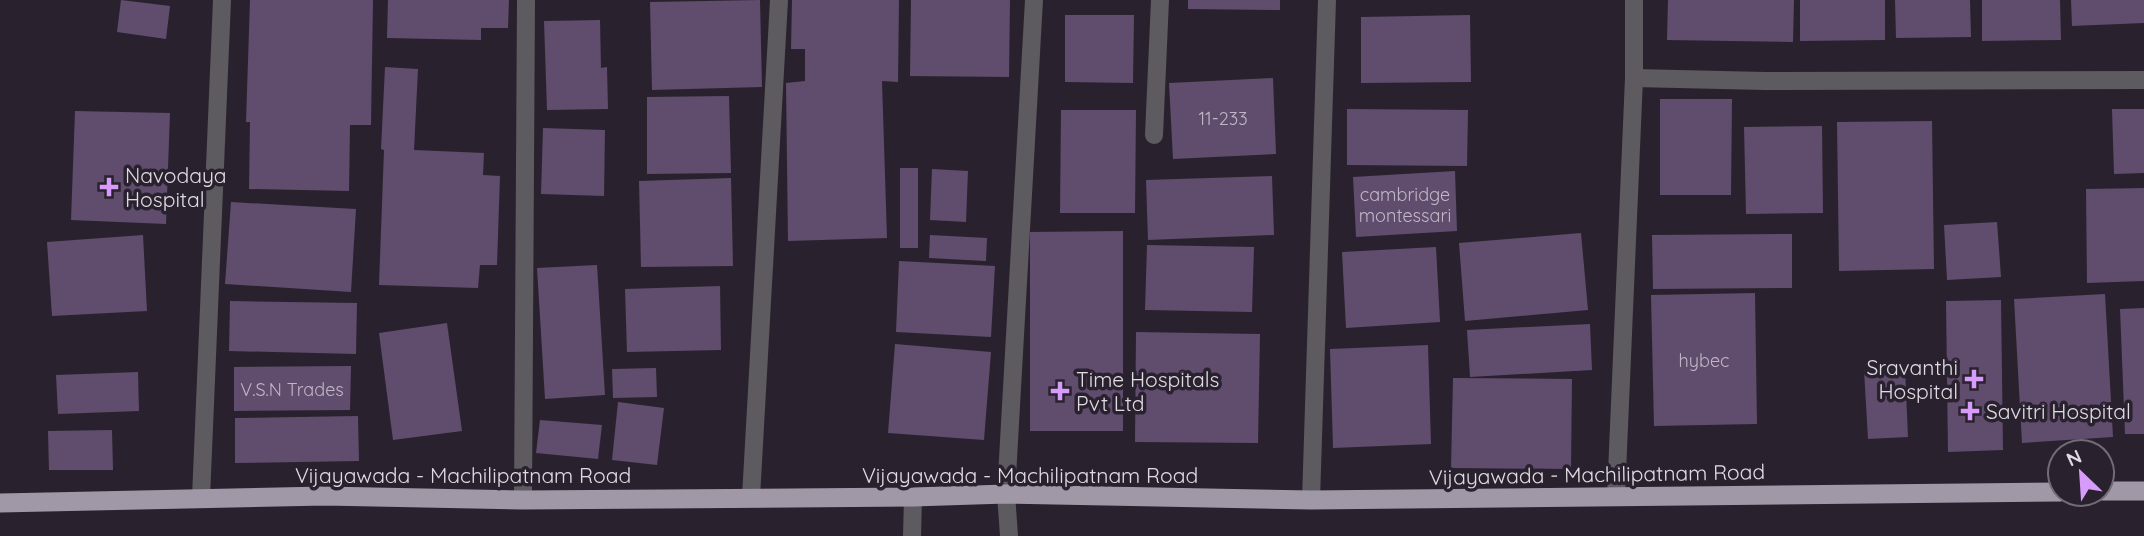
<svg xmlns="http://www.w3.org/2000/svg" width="2144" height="536" viewBox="0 0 2144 536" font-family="Quicksand,sans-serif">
	<rect width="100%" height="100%" fill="#29222e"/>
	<!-- building -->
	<g fill="#604c6d">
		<polygon points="121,0 170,6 166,39 117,32"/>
		<polygon points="250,0 373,0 371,125 350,125 349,191 249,189 250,122 246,122"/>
		<polygon points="388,0 509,0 508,28 481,28 481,40 387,38"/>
		<polygon points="760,0 762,87 652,90 650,2"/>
		<polygon points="792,0 899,0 898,82 882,81 887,238 788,241 786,83 805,81 805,49 791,49"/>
		<polygon points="911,0 1010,0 1009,77 910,76"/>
		<polygon points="1188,0 1280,0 1280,10 1188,9"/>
		<polygon points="1668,0 1794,0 1793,42 1667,40"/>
		<polygon points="1800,0 1885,0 1885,40 1800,41"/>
		<polygon points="1895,0 1970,0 1971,37 1896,38"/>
		<polygon points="1982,0 2060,0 2061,40 1982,41"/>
		<polygon points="2071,0 2144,0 2144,23 2072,26"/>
		<polygon points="1065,15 1134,15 1133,83 1065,82"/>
		<polygon points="1470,15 1471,82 1361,83 1361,17"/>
		<polygon points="600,20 601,68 607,67 608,109 547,110 544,21"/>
		<polygon points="385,67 418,69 414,150 484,153 483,175 500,176 497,265 480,265 478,288 379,285 384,150 381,149"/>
		<polygon points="1273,78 1276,154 1173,159 1169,83"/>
		<polygon points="729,96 731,173 647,174 647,97"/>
		<polygon points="1660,99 1732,99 1731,195 1660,195"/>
		<polygon points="1347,109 1468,110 1467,166 1347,165"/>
		<polygon points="2112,109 2144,109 2144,173 2114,174"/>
		<polygon points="1061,110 1136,110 1135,213 1060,213"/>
		<polygon points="75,111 170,113 166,224 71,220"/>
		<polygon points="1932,121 1934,269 1839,271 1837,122"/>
		<polygon points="1822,126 1823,213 1746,214 1744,127"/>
		<polygon points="543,128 605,130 604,196 541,194"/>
		<rect x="900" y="168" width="18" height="80"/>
		<polygon points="932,169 968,171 966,222 930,220"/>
		<polygon points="1455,171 1457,231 1356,237 1353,177"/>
		<polygon points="1272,176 1274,235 1148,240 1146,180"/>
		<polygon points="731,178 733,266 641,267 639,181"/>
		<polygon points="2144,188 2144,281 2087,283 2086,189"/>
		<polygon points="231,202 356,209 351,292 225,284"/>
		<polygon points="1997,222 2001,277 1947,280 1944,225"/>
		<polygon points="1123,231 1123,431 1030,431 1030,232"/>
		<polygon points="1581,233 1588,310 1465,321 1459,243"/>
		<polygon points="1792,234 1792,288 1653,289 1652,235"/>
		<polygon points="143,235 147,311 52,316 47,242"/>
		<polygon points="930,235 987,238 986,261 929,258"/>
		<polygon points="1147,245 1254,247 1252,312 1145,310"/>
		<polygon points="1436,247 1440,322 1346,328 1342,252"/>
		<polygon points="899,261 995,266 991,337 896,332"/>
		<polygon points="597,265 605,395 545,399 537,268"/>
		<polygon points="720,286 721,350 627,352 625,289"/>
		<polygon points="1755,293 1757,424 1654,426 1651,295"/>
		<polygon points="2105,294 2113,437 2022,443 2014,299"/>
		<polygon points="2001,300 2003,450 1948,452 1946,301"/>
		<polygon points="230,301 357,303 356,354 229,351"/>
		<polygon points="2144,308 2144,434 2125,434 2120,309"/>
		<polygon points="447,323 462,431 393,440 379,333"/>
		<polygon points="1590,324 1592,370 1470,377 1467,330"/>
		<polygon points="1136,332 1260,334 1258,443 1135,442"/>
		<polygon points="895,344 991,352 984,440 888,433"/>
		<polygon points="1428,345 1431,444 1333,448 1330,349"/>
		<polygon points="351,366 350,410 234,411 234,367"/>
		<polygon points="656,368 657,397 613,398 612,369"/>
		<polygon points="1905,368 1908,437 1868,439 1864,370"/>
		<polygon points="138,372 139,411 58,414 56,375"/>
		<polygon points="1453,378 1572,379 1571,469 1451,468"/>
		<polygon points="618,402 664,408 657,465 612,460"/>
		<polygon points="358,416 359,461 235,463 235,418"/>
		<polygon points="540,420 602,425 598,459 536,453"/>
		<polygon points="112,430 113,470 49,470 48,431"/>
	</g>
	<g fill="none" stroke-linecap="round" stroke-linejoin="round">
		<!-- service -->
		<polyline stroke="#5d5a60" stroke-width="18" points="1154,135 1160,0"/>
		<!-- minor -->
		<g stroke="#5d5a60" stroke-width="18">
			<polyline points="1634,78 1765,81 2144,80"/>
			<polyline points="1616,496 1634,78 1634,0"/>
			<polyline points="751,497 779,0"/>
			<polyline points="201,498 222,0"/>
			<polyline points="523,500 526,0"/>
			<polyline points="1311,500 1327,0"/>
			<polyline points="912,536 913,497"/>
			<polyline points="1009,536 1006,494 1034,0"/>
		</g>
		<!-- trunk -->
		<g stroke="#a098a6" stroke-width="19">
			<polyline points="2102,491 2144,491"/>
			<polyline points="0,503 325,496 523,500 913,497 1006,494 1311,500 2060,492"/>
		</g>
	</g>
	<!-- markers -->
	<g fill="#d79bf9" stroke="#29222e" stroke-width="2.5">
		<path d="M105.5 176.5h7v7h7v7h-7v7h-7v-7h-7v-7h7z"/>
		<path d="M1970.5 368.5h7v7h7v7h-7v7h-7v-7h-7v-7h7z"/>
		<path d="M1056.5 380.5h7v7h7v7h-7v7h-7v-7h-7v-7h7z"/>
		<path d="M1966.5 400.5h7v7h7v7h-7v7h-7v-7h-7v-7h7z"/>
	</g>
	<g text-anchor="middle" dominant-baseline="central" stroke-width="7" stroke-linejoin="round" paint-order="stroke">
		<!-- number labels -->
		<g font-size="18" fill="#c0b7c6">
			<text x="1223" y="118">11-233</text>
			<text x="1405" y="194">cambridge<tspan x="1405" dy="21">montessari</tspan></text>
			<text x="1704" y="360">hybec</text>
			<text x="292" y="389">V.S.N Trades</text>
		</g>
		<!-- poi labels -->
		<g font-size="21" fill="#e0dbe3" stroke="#29222e" text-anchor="start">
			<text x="125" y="175">Navodaya<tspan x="125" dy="24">Hospital</tspan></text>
			<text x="1958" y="367" text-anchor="end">Sravanthi<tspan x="1958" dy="24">Hospital</tspan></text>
			<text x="1076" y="379">Time Hospitals<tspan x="1076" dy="24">Pvt Ltd</tspan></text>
			<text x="1986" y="411">Savitri Hospital</text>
		</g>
		<!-- street labels -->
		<g font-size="21" fill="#e0dbe3" stroke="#29222e">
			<text transform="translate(1597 474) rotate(-1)">Vijayawada - Machilipatnam Road</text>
			<text x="463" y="475">Vijayawada - Machilipatnam Road</text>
			<text x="1030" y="475">Vijayawada - Machilipatnam Road</text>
		</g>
	</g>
	<!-- north arrow -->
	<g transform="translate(2081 473) rotate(335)"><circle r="33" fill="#29222e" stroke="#726c76" stroke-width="2"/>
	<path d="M0-5L12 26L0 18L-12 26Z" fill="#d79bf9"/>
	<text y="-10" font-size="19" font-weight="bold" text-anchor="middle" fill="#e0dbe3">N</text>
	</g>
</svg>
